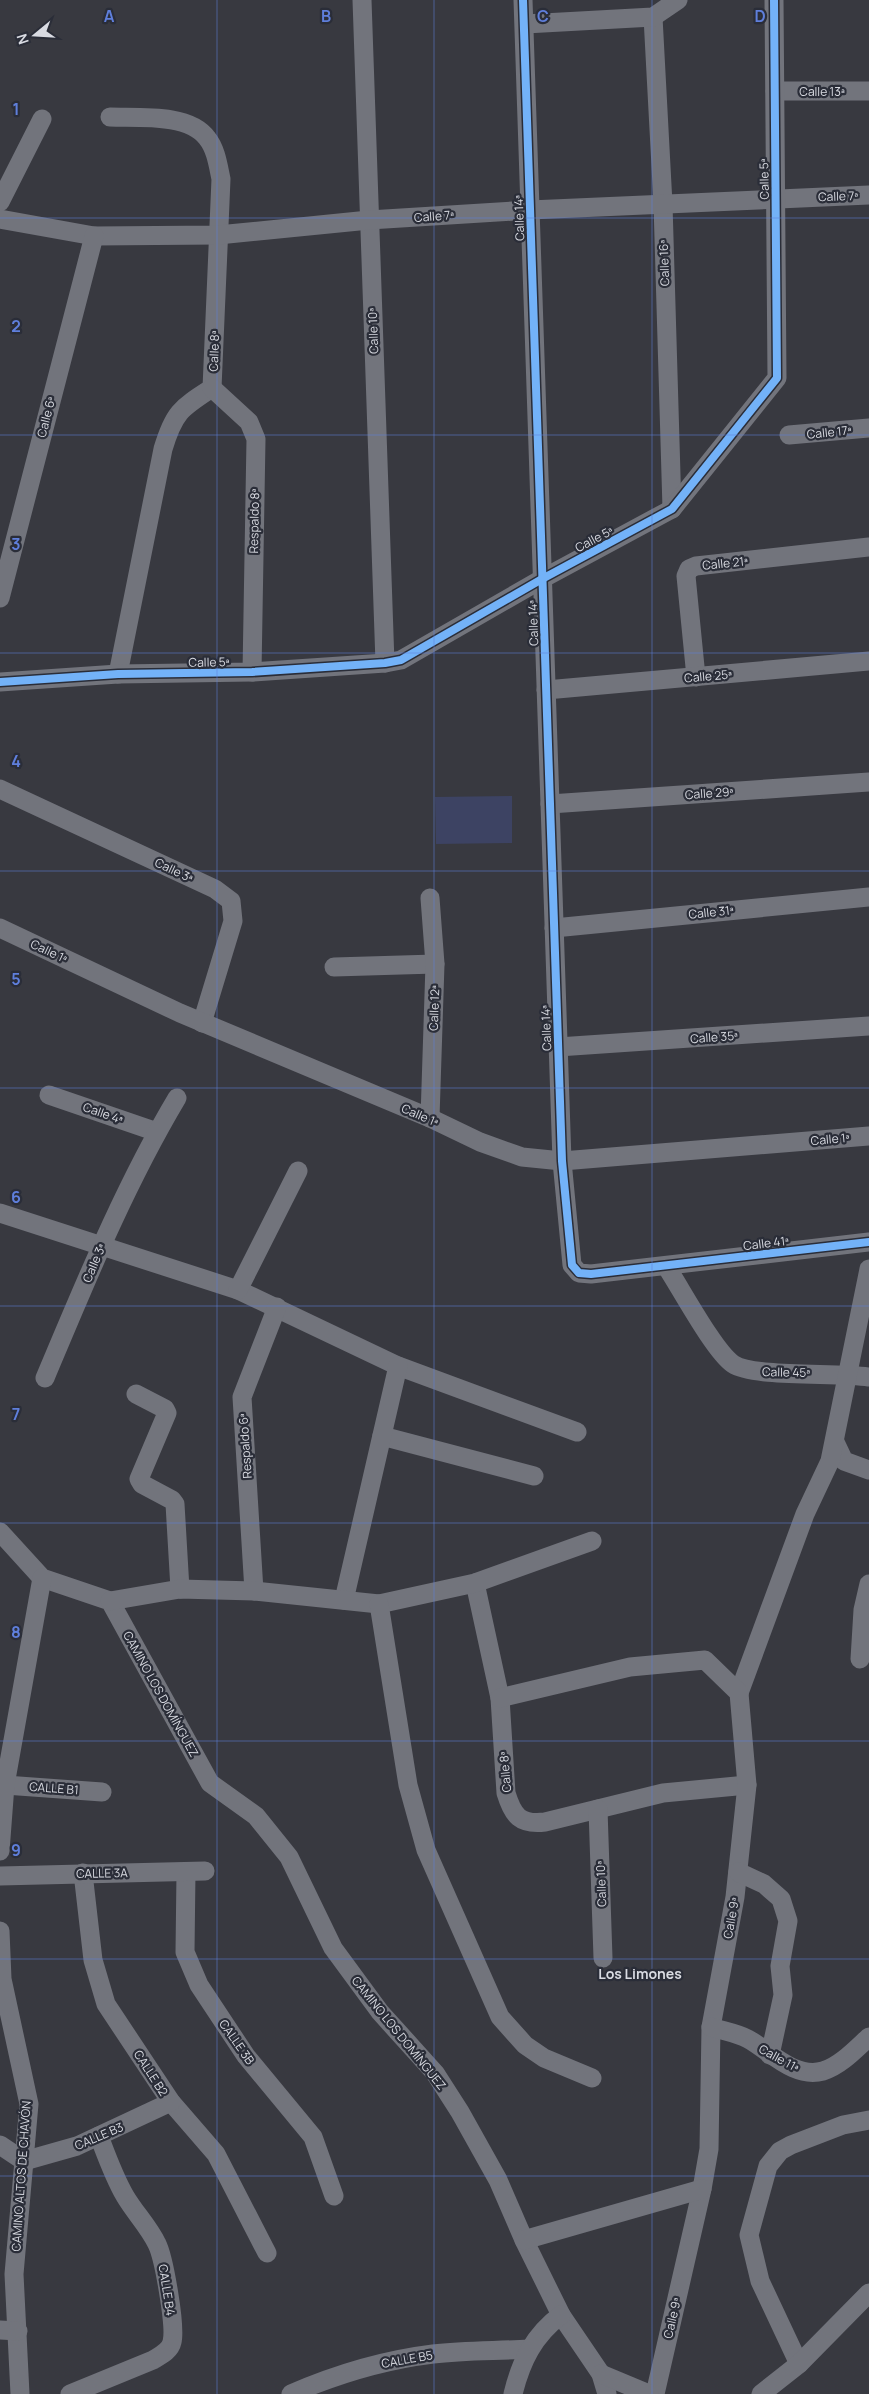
<svg xmlns="http://www.w3.org/2000/svg" width="869" height="2394" viewBox="0 0 869 2394" font-family="Manrope,sans-serif">
	<rect width="100%" height="100%" fill="#383940"/>
	<!-- green -->
	<polygon fill="#3d4363" points="512,796 512,843 436,844 435,797"/>
	<g fill="none" stroke-linecap="round" stroke-linejoin="round">
		<!-- minor -->
		<g stroke="#72747c" stroke-width="19">
			<polyline points="362,0 385,663"/>
			<polyline points="523,0 562,1161 572,1265 579,1273 591,1274 869,1242"/>
			<polyline points="653,17 663,204 672,509"/>
			<polyline points="525,24 653,17 678,0"/>
			<polyline points="775,91 869,91"/>
			<path d="M110 117C138 118 189 113 207 138 216 149 218 165 221 179L212 388C181 408 174 412 163 449L118 674"/>
			<polyline points="0,202 42,119"/>
			<polyline points="0,219 94,236 218,235 369,220 530,210 869,195"/>
			<polyline points="212,388 249,422 256,439 252,672"/>
			<polyline points="789,435 869,428"/>
			<polyline points="0,598 94,236"/>
			<polyline points="696,677 686,576 689,569 696,566 869,547"/>
			<polyline points="0,682 118,674 252,672 385,663 401,660 542,579 672,509 777,378 774,0"/>
			<polyline points="546,690 869,661"/>
			<polyline points="0,789 215,889 231,901 233,921 202,1023"/>
			<polyline points="550,804 869,782"/>
			<polyline points="0,928 180,1013 430,1118 480,1142 522,1157 562,1161 869,1136"/>
			<polyline points="554,928 869,897"/>
			<polyline points="334,967 435,964"/>
			<polyline points="558,1047 869,1026"/>
			<polyline points="49,1095 157,1132"/>
			<polyline points="430,1118 435,964 430,898"/>
			<polyline points="0,1213 238,1290 398,1366 577,1432"/>
			<path d="M666 1266C680 1287 714 1351 733 1364 754 1378 838 1372 869 1377"/>
			<polyline points="238,1290 298,1171"/>
			<path d="M45 1378C85 1283 124 1187 177 1098"/>
			<polyline points="136,1394 165,1409 167,1413 139,1479 142,1484 172,1500 175,1504 180,1589"/>
			<polyline points="382,1436 534,1476"/>
			<polyline points="835,1442 844,1461 869,1470"/>
			<polyline points="0,1532 42,1578 110,1601 210,1783 256,1816 289,1857 333,1948 380,2012 435,2073 460,2112 498,2180 524,2240 561,2315 601,2374 607,2394"/>
			<path d="M475 1583 500 1698 506 1793C513 1816 520 1825 545 1822L663 1793 747 1785"/>
			<polyline points="254,1591 242,1397 277,1307"/>
			<polyline points="344,1600 398,1366"/>
			<polyline points="110,1601 180,1589 254,1591 379,1604 475,1583 592,1541"/>
			<polyline points="379,1604 408,1785 426,1850 500,2017 525,2045 544,2058 592,2078"/>
			<polyline points="860,1659 863,1610 869,1584"/>
			<polyline points="739,1693 805,1514 830,1461 869,1269"/>
			<polyline points="500,1698 630,1667 705,1660 739,1693 747,1785 735,1897 711,2027 709,2149 702,2189 655,2394"/>
			<polyline points="5,1785 102,1792"/>
			<polyline points="598,1809 603,1958"/>
			<polyline points="0,1851 5,1785 42,1578"/>
			<polyline points="186,1872 185,1952 199,1985 246,2056 313,2137 334,2196"/>
			<polyline points="738,1872 764,1884 781,1899 788,1921 780,1966 783,1995 770,2055"/>
			<polyline points="83,1873 93,1960 106,2004 171,2102 216,2154 267,2253"/>
			<polyline points="0,1876 205,1871"/>
			<polyline points="0,1931 2,1979 29,2104 14,2274 20,2394"/>
			<path d="M711 2027C723 2031 737 2033 748 2039 770 2051 794 2079 823 2071 840 2066 856 2049 869 2037"/>
			<polyline points="0,2145 24,2161 77,2146 171,2102"/>
			<polyline points="524,2240 702,2189"/>
			<polyline points="0,2330 18,2331"/>
			<polyline points="799,2364 760,2281 749,2235 768,2166 780,2151 791,2145 843,2125 869,2120"/>
			<polyline points="601,2374 649,2394"/>
			<path d="M70 2394 153 2360C161 2355 170 2351 172 2342 176 2327 164 2258 157 2244 149 2227 135 2213 125 2196 114 2177 107 2157 99 2136"/>
			<path d="M291 2394C337 2374 384 2360 433 2354 465 2350 497 2351 529 2349"/>
			<path d="M513 2394C521 2361 534 2335 561 2315"/>
			<polyline points="761,2394 799,2364 869,2293"/>
		</g>
		<defs>
			<g id="cycleway">
				<polyline points="523,0 562,1161 572,1265 579,1273 591,1274 869,1242"/>
				<polyline points="0,682 118,674 252,672 385,663 401,660 542,579 672,509 777,378 774,0"/>
			</g>
		</defs>
		<!-- cycleway casing -->
		<use href="#cycleway" stroke="#2a2d38" stroke-width="11"/>
		<!-- cycleway -->
		<use href="#cycleway" stroke="#73b2f8" stroke-width="8"/>
	</g>
	<!-- grid -->
	<path fill="none" stroke="#5f7fdc" stroke-width="1" stroke-opacity="0.55" d="M217 0V2394M434 0V2394M652 0V2394M0 218H869M0 435H869M0 653H869M0 871H869M0 1088H869M0 1306H869M0 1523H869M0 1741H869M0 1959H869M0 2176H869"/>
	<g text-anchor="middle" dominant-baseline="central" stroke-width="4.5" stroke-linejoin="round" paint-order="stroke">
		<!-- street labels -->
		<g font-size="12" fill="#d9dbe2" stroke="#2a2d38">
			<text x="822" y="91">Calle 13ª</text>
			<text transform="translate(764 179) rotate(-91)">Calle 5ª</text>
			<text transform="translate(838 196) rotate(-2)">Calle 7ª</text>
			<text transform="translate(434 216) rotate(-4)">Calle 7ª</text>
			<text transform="translate(519 218) rotate(-92)">Calle 14ª</text>
			<text transform="translate(664 263) rotate(-92)">Calle 16ª</text>
			<text transform="translate(373 331) rotate(-92)">Calle 10ª</text>
			<text transform="translate(214 351) rotate(-88)">Calle 8ª</text>
			<text transform="translate(46 417) rotate(-76)">Calle 6ª</text>
			<text transform="translate(829 432) rotate(-6)">Calle 17ª</text>
			<text transform="translate(254 521) rotate(-89)">Respaldo 8ª</text>
			<text transform="translate(594 539) rotate(-28)">Calle 5ª</text>
			<text transform="translate(725 563) rotate(-6)">Calle 21ª</text>
			<text transform="translate(533 623) rotate(-92)">Calle 14ª</text>
			<text transform="translate(209 662) rotate(-1)">Calle 5ª</text>
			<text transform="translate(708 676) rotate(-5)">Calle 25ª</text>
			<text transform="translate(709 793) rotate(-4)">Calle 29ª</text>
			<text transform="translate(174 870) rotate(25)">Calle 3ª</text>
			<text transform="translate(711 912) rotate(-6)">Calle 31ª</text>
			<text transform="translate(49 951) rotate(25)">Calle 1ª</text>
			<text transform="translate(434 1008) rotate(-88)">Calle 12ª</text>
			<text transform="translate(546 1028) rotate(-92)">Calle 14ª</text>
			<text transform="translate(714 1037) rotate(-4)">Calle 35ª</text>
			<text transform="translate(103 1113) rotate(19)">Calle 4ª</text>
			<text transform="translate(420 1115) rotate(23)">Calle 1ª</text>
			<text transform="translate(830 1139) rotate(-5)">Calle 1ª</text>
			<text transform="translate(766 1243) rotate(-7)">Calle 41ª</text>
			<text transform="translate(94 1263) rotate(-67)">Calle 3ª</text>
			<text transform="translate(786 1372) rotate(1)">Calle 45ª</text>
			<text transform="translate(245 1446) rotate(-94)">Respaldo 6ª</text>
			<text transform="translate(161 1694) rotate(61)">CAMINO LOS DOMÍNGUEZ</text>
			<text transform="translate(505 1772) rotate(-95)">Calle 8ª</text>
			<text transform="translate(54 1788) rotate(4)">CALLE B1</text>
			<text transform="translate(102 1873) rotate(-1)">CALLE 3A</text>
			<text transform="translate(601 1884) rotate(-92)">Calle 10ª</text>
			<text transform="translate(731 1918) rotate(-80)">Calle 9ª</text>
			<text transform="translate(399 2033) rotate(51)">CAMINO LOS DOMÍNGUEZ</text>
			<text transform="translate(237 2042) rotate(55)">CALLE 3B</text>
			<text transform="translate(779 2058) rotate(29)">Calle 11ª</text>
			<text transform="translate(151 2073) rotate(57)">CALLE B2</text>
			<text transform="translate(99 2136) rotate(-23)">CALLE B3</text>
			<text transform="translate(21 2176) rotate(-86)">CAMINO ALTOS DE CHAVÓN</text>
			<text transform="translate(167 2290) rotate(81)">CALLE B4</text>
			<text transform="translate(672 2318) rotate(-77)">Calle 9ª</text>
			<text transform="translate(407 2359) rotate(-10)">CALLE B5</text>
		</g>
		<!-- neighbourhood labels -->
		<g font-size="14" font-weight="bold" fill="#d9dbe2" stroke="#2a2d38">
			<text x="640" y="1973">Los Limones</text>
		</g>
	</g>
	<g font-size="16" text-anchor="middle" font-weight="bold" fill="#5f7fdc" stroke="#2a2d38" stroke-width="4.5" stroke-linejoin="round" paint-order="stroke">
		<text x="109" y="22">A</text>
		<text x="326" y="22">B</text>
		<text x="543" y="22">C</text>
		<text x="760" y="22">D</text>
		<text x="16" y="115">1</text>
		<text x="16" y="332">2</text>
		<text x="16" y="550">3</text>
		<text x="16" y="767">4</text>
		<text x="16" y="985">5</text>
		<text x="16" y="1203">6</text>
		<text x="16" y="1420">7</text>
		<text x="16" y="1638">8</text>
		<text x="16" y="1856">9</text>
	</g>
	<!-- north arrow -->
	<g transform="translate(35 35) rotate(252)" stroke="#2a2d38" stroke-width="4" paint-order="stroke">
	<path d="M0-4L9 19L0 12L-9 19Z" fill="#d9dbe2"/>
	<text y="-8" font-size="14" font-weight="bold" text-anchor="middle" fill="#d9dbe2">N</text>
	</g>
</svg>
